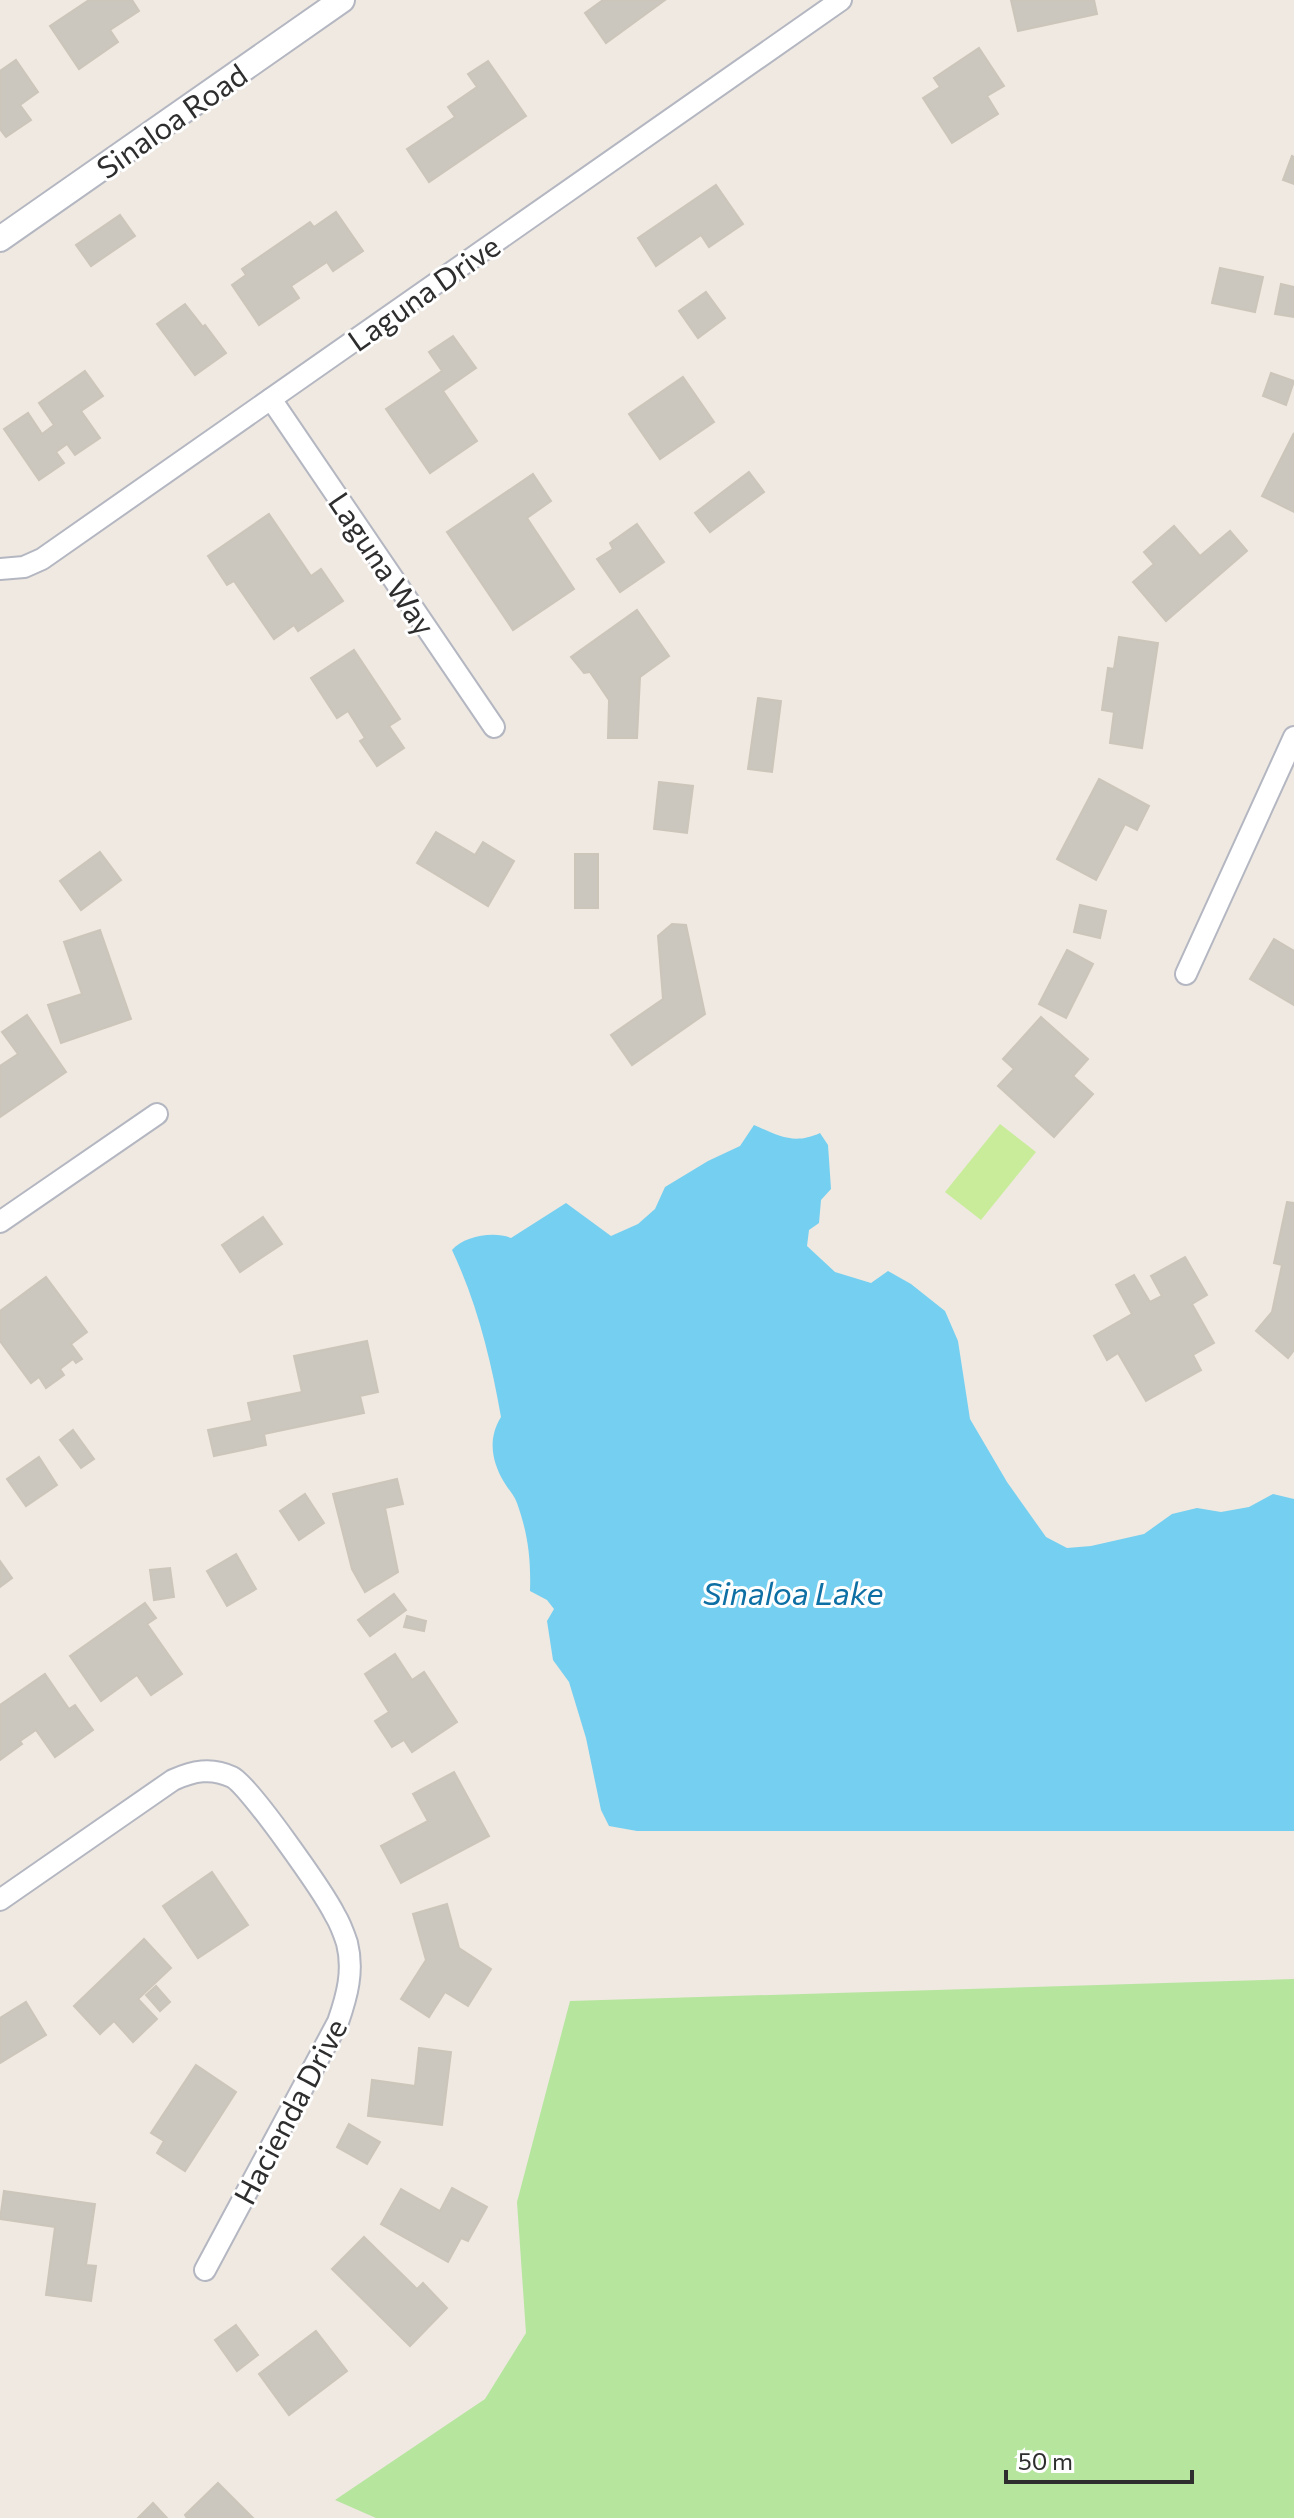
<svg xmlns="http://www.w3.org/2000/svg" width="1294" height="2518" viewBox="0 0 1294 2518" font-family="Commissioner,sans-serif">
	<rect width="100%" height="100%" fill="#efe9e1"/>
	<!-- green -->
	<polygon fill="#b6e59e" points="1294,1979 1294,2518 376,2518 335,2500 485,2399 526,2333 517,2202 570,2001"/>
	<!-- pitch -->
	<polygon fill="#c9ec9a" points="1000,1124 1036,1152 981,1220 945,1192"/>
	<!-- water -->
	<path fill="#75cff0" d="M754 1125C779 1136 794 1145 820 1133L828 1145 831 1189 821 1200 819 1223 809 1230 807 1246 835 1272 871 1283 888 1271 911 1284 945 1311 958 1341 970 1419 1007 1482 1046 1537 1067 1548 1091 1546 1144 1534 1172 1514 1197 1508 1221 1512 1249 1507 1273 1494 1294 1499V1831H637L609 1826 601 1810 586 1738 569 1682 553 1660 547 1621 554 1609 547 1600 530 1591C531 1558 528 1534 517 1503 514 1495 508 1489 504 1482 491 1460 488 1438 501 1417 491 1360 477 1303 452 1250 464 1236 494 1231 511 1238L566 1203 611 1236 638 1224 655 1209 665 1187 708 1161 740 1146Z"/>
	<!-- building -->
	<g fill="#cbc7bf" stroke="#cbc5ba" stroke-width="2">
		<polygon points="89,0 132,0 139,11 110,30 118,42 79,69 50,26"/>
		<polygon points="603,0 665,0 606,43 585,13"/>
		<polygon points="1011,0 1094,0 1097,14 1018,31"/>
		<polygon points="979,48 1004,86 987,96 998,114 952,143 923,98 940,87 934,78"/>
		<polygon points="16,60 38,92 20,105 31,120 6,137 0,129 0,71"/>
		<polygon points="488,61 526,116 429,182 407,149 455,117 448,107 477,87 468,74"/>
		<polygon points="1292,156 1294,157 1294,184 1283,180"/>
		<polygon points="716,185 743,224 709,247 701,235 656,266 638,238"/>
		<polygon points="336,212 363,251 333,271 327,262 291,286 299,298 259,325 232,285 246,275 242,269 310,222 314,227"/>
		<polygon points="120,215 135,236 91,266 76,245"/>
		<polygon points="1220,268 1263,277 1255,312 1212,303"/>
		<polygon points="1281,284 1294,287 1294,317 1275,314"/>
		<polygon points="706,292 725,318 698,338 679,311"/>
		<polygon points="185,304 203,327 205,325 226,353 195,375 157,324"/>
		<polygon points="453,336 476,368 443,391 477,441 430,473 386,409 442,371 429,352"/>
		<polygon points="85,371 103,396 81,411 100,438 75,455 67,444 56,452 64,463 39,480 4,429 28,413 42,434 54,425 39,403"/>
		<polygon points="1271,373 1294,381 1286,405 1263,396"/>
		<polygon points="683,377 714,422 660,459 629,414"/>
		<polygon points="1294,433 1294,512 1262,496"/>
		<polygon points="749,472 764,492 710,532 695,513"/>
		<polygon points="533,474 551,501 527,518 574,589 513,630 447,532"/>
		<polygon points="269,514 311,576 321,569 343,601 298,631 294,625 274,639 234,581 227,585 208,556"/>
		<polygon points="637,524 664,562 620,592 597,559 613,549 610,543"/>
		<polygon points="1174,526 1200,556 1230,531 1247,551 1166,621 1133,582 1154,564 1144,552"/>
		<polygon points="637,610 669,656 640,677 637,738 608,738 609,700 590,672 584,673 571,657"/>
		<polygon points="1119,637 1158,643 1142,748 1110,743 1114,712 1102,710 1108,668 1114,669"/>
		<polygon points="354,650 400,719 389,726 404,748 377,766 360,741 365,738 348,711 337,718 311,678"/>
		<polygon points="758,698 781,701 772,772 748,769"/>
		<polygon points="1099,779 1149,806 1137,830 1125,824 1096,880 1057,859"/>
		<polygon points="659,782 693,786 687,833 654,829"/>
		<polygon points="436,832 475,855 483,842 514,861 488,906 417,863"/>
		<polygon points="100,852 121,880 81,910 60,881"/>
		<rect x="575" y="854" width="23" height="54"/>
		<polygon points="1080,905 1106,911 1100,938 1074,932"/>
		<polygon points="672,924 686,925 705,1014 632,1065 611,1035 663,999 658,936"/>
		<polygon points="100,930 131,1019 61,1043 48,1005 82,994 64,942"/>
		<polygon points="1274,939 1294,951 1294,1005 1250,979"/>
		<polygon points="1067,950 1093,964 1066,1018 1039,1004"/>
		<polygon points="27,1015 66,1072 0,1117 0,1066 18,1054 2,1032"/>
		<polygon points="1041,1017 1088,1059 1073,1076 1093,1094 1054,1137 998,1086 1014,1069 1003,1059"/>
		<polygon points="1287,1202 1294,1203 1294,1350 1288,1358 1256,1331 1272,1312 1282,1265 1274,1263"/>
		<polygon points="263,1217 282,1244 240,1272 222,1245"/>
		<polygon points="1185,1257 1207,1295 1192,1304 1214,1343 1193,1355 1201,1370 1146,1401 1118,1353 1107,1360 1094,1336 1132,1314 1116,1285 1134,1275 1150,1302 1162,1296 1151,1276"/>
		<polygon points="46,1277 87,1332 71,1344 82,1359 76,1363 73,1359 60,1369 64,1375 46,1388 39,1377 31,1383 0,1341 0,1311"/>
		<polygon points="367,1341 378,1392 360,1396 364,1413 264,1434 266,1445 214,1456 208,1430 252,1421 248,1403 302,1392 294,1356"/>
		<polygon points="73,1430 94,1459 81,1468 60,1440"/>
		<polygon points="39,1457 57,1485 26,1506 7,1479"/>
		<polygon points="397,1479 403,1504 385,1508 398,1572 365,1592 352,1569 333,1494"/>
		<polygon points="305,1494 324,1523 299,1540 280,1511"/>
		<polygon points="236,1554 256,1589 227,1606 207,1571"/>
		<polygon points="0,1561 12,1578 0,1587"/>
		<polygon points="170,1568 174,1597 154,1600 150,1570"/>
		<polygon points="394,1594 406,1610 370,1636 358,1620"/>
		<polygon points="145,1603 156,1618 147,1624 182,1674 151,1695 137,1675 101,1701 70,1656"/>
		<polygon points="407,1616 426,1621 424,1631 404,1627"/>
		<polygon points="395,1654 412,1680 424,1672 457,1722 412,1752 404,1740 392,1747 375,1721 389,1712 365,1674"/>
		<polygon points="45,1674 69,1709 75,1705 93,1730 55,1757 36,1730 20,1741 22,1744 0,1760 0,1705"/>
		<polygon points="454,1772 489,1836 401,1883 381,1846 428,1821 413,1794"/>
		<polygon points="212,1872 248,1925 198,1958 163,1906"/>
		<polygon points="447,1904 459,1948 491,1969 468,2006 445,1992 429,2017 401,1999 426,1960 413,1914"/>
		<polygon points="144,1939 171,1968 138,1999 157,2019 133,2042 114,2021 100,2034 74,2006"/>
		<polygon points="156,1986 170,2002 160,2011 146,1995"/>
		<polygon points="26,2002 46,2035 0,2063 0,2018"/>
		<polygon points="419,2048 451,2052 442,2125 368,2116 372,2080 415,2086"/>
		<polygon points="196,2065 236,2092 185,2171 157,2153 164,2141 151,2133"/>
		<polygon points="349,2124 380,2142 367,2164 337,2147"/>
		<polygon points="452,2188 487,2207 468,2241 461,2238 448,2262 381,2224 401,2189 440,2211"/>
		<polygon points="4,2191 95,2204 86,2265 96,2266 91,2301 46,2295 55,2227 0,2219"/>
		<polygon points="364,2237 417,2289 423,2283 447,2308 410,2346 332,2269"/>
		<polygon points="236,2325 258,2355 237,2371 215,2340"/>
		<polygon points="316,2331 347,2371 289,2415 259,2374"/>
		<polygon points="218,2483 253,2518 187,2518 185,2515"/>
		<polygon points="153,2503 167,2518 138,2518"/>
	</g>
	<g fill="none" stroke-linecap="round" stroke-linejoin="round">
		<defs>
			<g id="minor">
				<polyline points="271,399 494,727"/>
				<polyline points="0,569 24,567 42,559 841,0"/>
				<polyline points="1186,974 1294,737"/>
				<polyline points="0,1222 157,1114"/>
				<path d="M0 1900 173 1780C193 1771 211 1767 232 1777 249 1785 324 1893 335 1915 340 1923 344 1934 347 1943 354 1971 347 1996 338 2022L205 2270"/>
			</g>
			<polyline id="tertiary" points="0,239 342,0"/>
		</defs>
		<!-- minor casing -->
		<use href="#minor" stroke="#b4b7c1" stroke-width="24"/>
		<!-- tertiary casing -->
		<use href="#tertiary" stroke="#b4b7c1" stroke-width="28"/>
		<!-- minor -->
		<use href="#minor" stroke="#fff" stroke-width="20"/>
		<!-- tertiary -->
		<use href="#tertiary" stroke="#fff" stroke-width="24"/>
	</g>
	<g text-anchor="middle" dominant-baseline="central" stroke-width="6" stroke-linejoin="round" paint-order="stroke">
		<!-- street labels -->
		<g font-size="30" fill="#2e2e2e" stroke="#fff">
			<text transform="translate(171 120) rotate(-35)">Sinaloa Road</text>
			<text transform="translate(423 292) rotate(-35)">Laguna Drive</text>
			<text transform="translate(383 563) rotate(56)">Laguna Way</text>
			<text transform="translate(289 2111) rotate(-62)">Hacienda Drive</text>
		</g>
		<!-- water labels -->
		<g font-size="32" font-style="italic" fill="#0d6fa3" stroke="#fff">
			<text x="793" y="1592">Sinaloa Lake</text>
		</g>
	</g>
	<!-- scale -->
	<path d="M1006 2470v12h186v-12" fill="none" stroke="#2e2e2e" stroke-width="4"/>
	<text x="1018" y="2470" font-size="24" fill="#2e2e2e" stroke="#ffffff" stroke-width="6" paint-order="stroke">50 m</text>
</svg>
